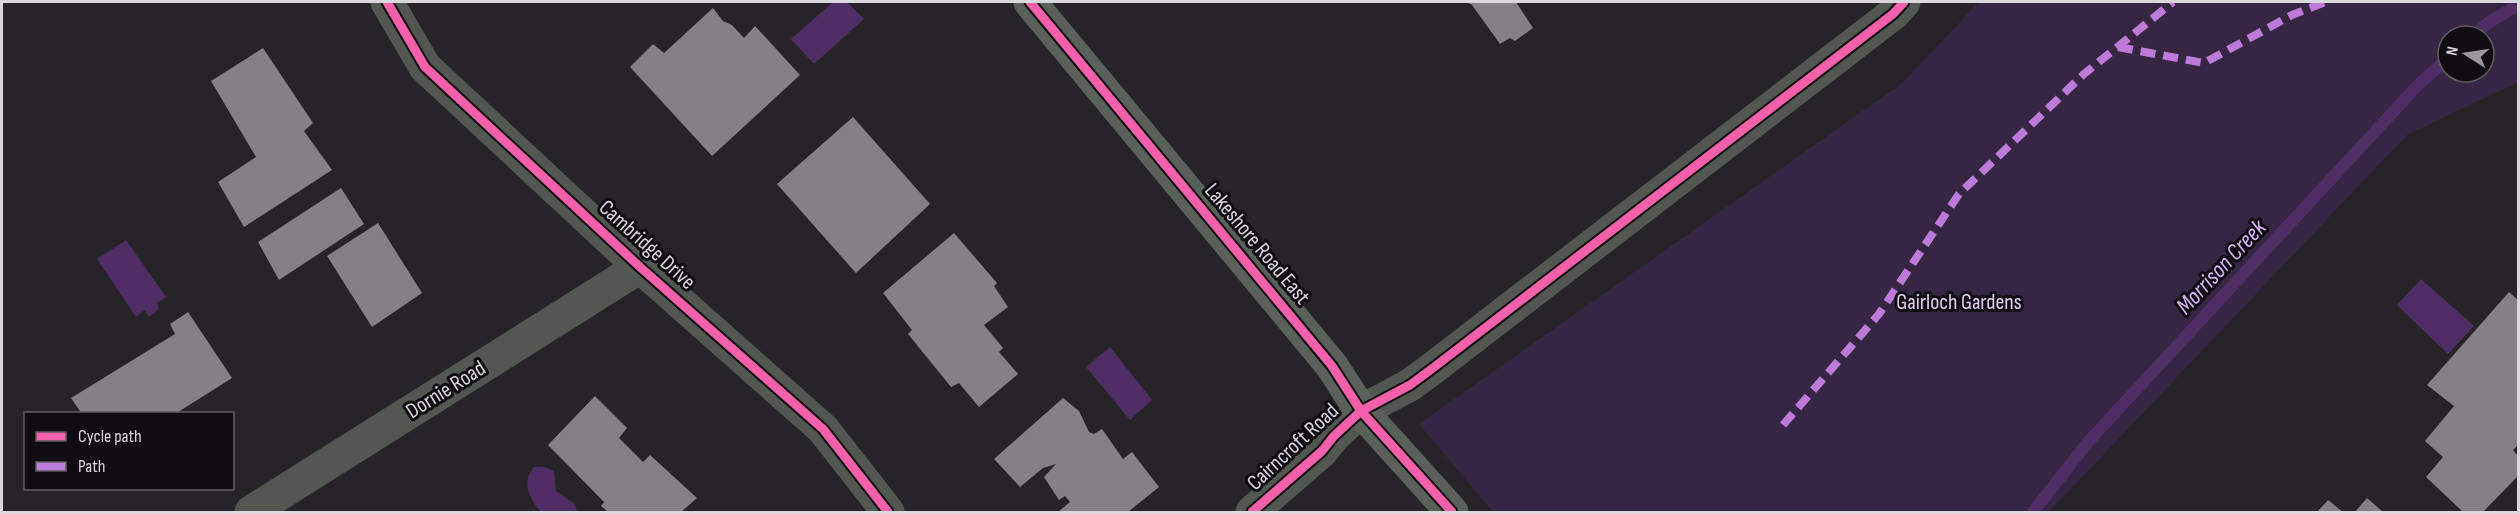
<svg xmlns="http://www.w3.org/2000/svg" width="2520" height="514" viewBox="0 0 2520 514" font-family="'Sofia Sans Condensed',sans-serif">
	<rect width="100%" height="100%" fill="#272429"/>
	<!-- green -->
	<path fill="#372643" fill-rule="evenodd" d="M1979 2H2518V82L2407 135 2049 512H1493L1419 424 1901 84ZM2448 36H2484V72H2448Z"/>
	<!-- water -->
	<g fill="#4e2e64">
		<polygon points="833,2 847,2 864,19 814,64 791,39"/>
		<polygon points="126,240 166,297 157,303 159,309 149,317 145,310 136,317 97,259"/>
		<polygon points="2421,279 2474,326 2448,354 2397,305"/>
		<polygon points="1110,347 1152,400 1130,420 1086,367"/>
		<path d="M534 467H544L554 471 556 491 575 504 577 512H541C529 499 521 482 534 467Z"/>
	</g>
	<g fill="none" stroke-linecap="round" stroke-linejoin="round">
		<!-- stream -->
		<g stroke="#4e2e64" stroke-width="12">
			<polyline points="2473,36 2488,23 2518,5"/>
			<polyline points="2033,512 2088,442 2418,85 2448,58"/>
		</g>
	</g>
	<!-- building -->
	<g fill="#838185">
		<polygon points="1466,2 1516,2 1533,28 1515,41 1510,38 1500,44 1472,5"/>
		<polygon points="713,8 723,21 732,25 744,38 755,26 800,75 712,156 630,67 653,44 664,53"/>
		<polygon points="263,48 313,123 304,131 332,170 244,227 218,182 256,157 211,81"/>
		<polygon points="853,117 930,204 856,273 777,184"/>
		<polygon points="341,188 364,224 279,280 258,242"/>
		<polygon points="378,223 422,293 372,327 327,256"/>
		<polygon points="954,233 997,283 994,286 1008,307 984,325 1003,348 999,352 1018,374 979,407 959,383 951,387 908,334 912,330 883,293"/>
		<polygon points="2509,292 2518,300 2518,445 2513,450 2518,456 2518,476 2483,512 2463,512 2426,477 2443,457 2425,441 2454,406 2427,385"/>
		<polygon points="188,312 232,378 175,414 82,414 71,398 175,334 170,324"/>
		<polygon points="595,396 627,428 619,438 643,462 650,455 697,498 681,512 608,512 601,506 604,502 548,445"/>
		<polygon points="1063,398 1079,411 1089,432 1094,434 1102,429 1123,459 1132,452 1159,487 1128,512 1058,512 1070,502 1065,496 1059,500 1044,477 1056,464 1043,468 1020,487 994,459"/>
		<polygon points="2367,498 2383,512 2355,512"/>
		<polygon points="2328,500 2343,512 2317,512"/>
	</g>
	<g fill="none" stroke-linecap="round" stroke-linejoin="round">
		<!-- street -->
		<g stroke="#525851" stroke-width="33">
			<polyline points="387,2 425,67 640,267 823,429 888,512"/>
			<polyline points="251,512 640,267"/>
			<polyline points="1252,512 1322,451 1334,436 1361,411 1410,385 1433,368 1893,14 1904,2"/>
		</g>
		<!-- primary -->
		<polyline stroke="#5a615a" stroke-width="33" points="1030,2 1332,366 1361,411 1452,512"/>
		<!-- quiet -->
		<g stroke="#bd7bd9" stroke-width="8" stroke-dasharray="15 8" stroke-linecap="butt">
			<polyline points="2118,47 2204,63 2292,15 2325,2"/>
			<polyline points="1783,425 1879,314 1959,194 2084,74 2173,2"/>
		</g>
		<defs>
			<g id="cycleway">
				<polyline points="387,2 425,67 640,267 823,429 888,512"/>
				<polyline points="1030,2 1332,366 1361,411 1452,512"/>
				<polyline points="1252,512 1322,451 1334,436 1361,411 1410,385 1433,368 1893,14 1904,2"/>
			</g>
		</defs>
		<!-- cycleway casing -->
		<use href="#cycleway" stroke="#0f0d11" stroke-width="13"/>
		<!-- cycleway -->
		<use href="#cycleway" stroke="#f560ab" stroke-width="9"/>
	</g>
	<g text-anchor="middle" dominant-baseline="central" stroke-width="6" stroke-linejoin="round" paint-order="stroke">
		<!-- street labels -->
		<g font-size="22" fill="#dad7dd" stroke="#0f0d11">
			<text transform="translate(1257 244) rotate(50)">Lakeshore Road East</text>
			<text transform="translate(647 245) rotate(42)">Cambridge Drive</text>
			<text transform="translate(446 390) rotate(-32)">Dornie Road</text>
			<text transform="translate(1293 447) rotate(-43)">Cairncroft Road</text>
		</g>
		<!-- park labels -->
		<g font-size="22" fill="#e2cef2" stroke="#0f0d11">
			<text x="1959" y="302">Gairloch Gardens</text>
		</g>
		<!-- water labels -->
		<g font-size="24" font-style="italic" fill="#dab2f9" stroke="#0f0d11">
			<text transform="translate(2221 267) rotate(-47)">Morrison Creek</text>
		</g>
	</g>
	<!-- border -->
	<rect width="2520" height="514" fill="none" stroke="#dad7dd" stroke-width="6"/>
	<!-- legend -->
	<rect x="24" y="412" width="210" height="78" fill="#0f0d11" stroke="#605e63" stroke-width="1.5"/>
	<rect x="36" y="432" width="30" height="9" fill="#f560ab" stroke="#605e63" stroke-width="1.5"/>
	<text x="78" y="442" font-size="18" fill="#dad7dd">Cycle path</text>
	<rect x="36" y="462" width="30" height="9" fill="#bd7bd9" stroke="#605e63" stroke-width="1.5"/>
	<text x="78" y="472" font-size="18" fill="#dad7dd">Path</text>
	<!-- north arrow -->
	<g transform="translate(2466 54) rotate(282)"><circle r="28" fill="#0f0d11" stroke="#605e63" stroke-width="1.5"/>
	<path d="M0-4.5L10 22L0 15L-10 22Z" fill="#9b989e"/>
	<text y="-9" font-size="16" font-weight="bold" text-anchor="middle" fill="#dad7dd">N</text>
	</g>
</svg>
